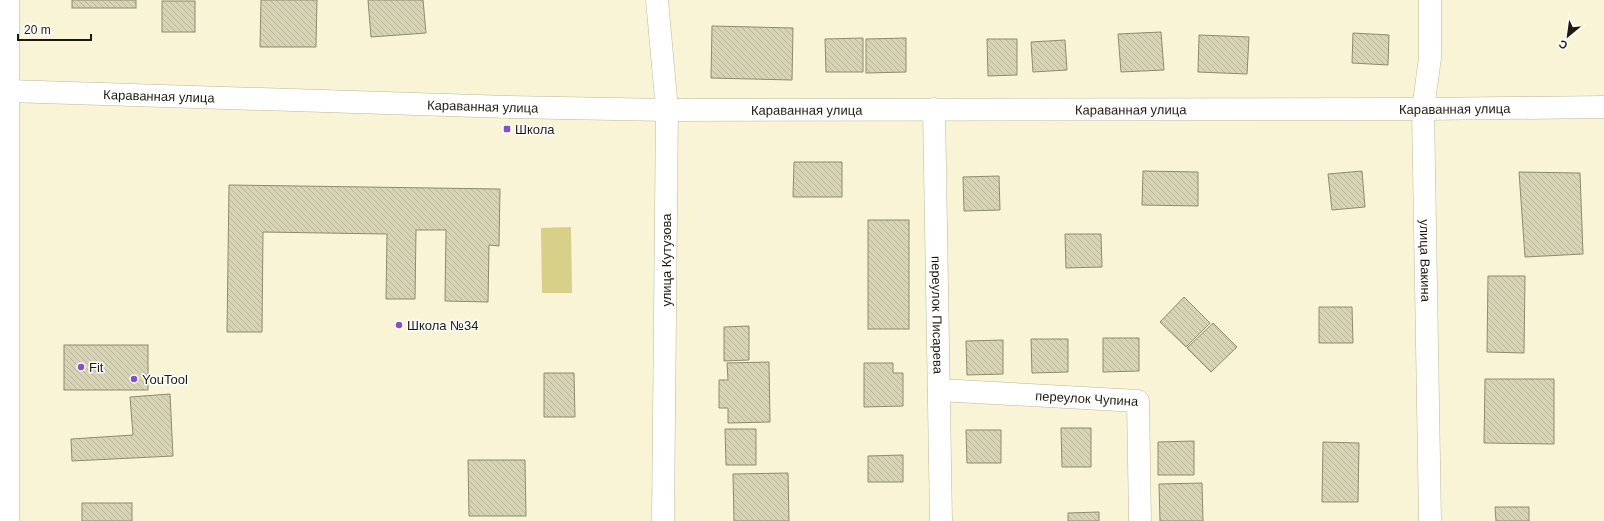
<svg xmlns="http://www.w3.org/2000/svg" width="1604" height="521" viewBox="0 0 1604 521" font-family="Helvetica,sans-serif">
	<defs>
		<pattern id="building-back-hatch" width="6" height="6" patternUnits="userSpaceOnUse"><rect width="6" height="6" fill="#d7d4b6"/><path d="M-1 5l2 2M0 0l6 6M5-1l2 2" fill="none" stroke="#b8b59b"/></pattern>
	</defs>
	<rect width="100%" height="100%" fill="#f8f4d5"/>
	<!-- green -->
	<polygon fill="#d8cf88" points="571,227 572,293 542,293 541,228"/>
	<!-- building -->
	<g fill="url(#building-back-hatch)" stroke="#8e8a6e">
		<rect x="72" y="0" width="64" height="8"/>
		<polygon points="261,0 317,0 316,47 260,47"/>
		<polygon points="368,0 423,0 426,33 371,37"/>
		<rect x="162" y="1" width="33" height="31"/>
		<polygon points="712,26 793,28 792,80 711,78"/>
		<polygon points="1161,32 1164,70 1121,72 1118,34"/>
		<polygon points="1353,33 1389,35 1388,65 1352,63"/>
		<polygon points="1199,35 1249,37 1247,74 1198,72"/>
		<polygon points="863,38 863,72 826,72 825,39"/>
		<polygon points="906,38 906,72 866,73 866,39"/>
		<polygon points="987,39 1017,39 1017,75 988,76"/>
		<polygon points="1065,40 1067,70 1033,72 1031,42"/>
		<polygon points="794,162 842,162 842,197 793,197"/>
		<polygon points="1143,171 1198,172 1198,206 1142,205"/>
		<polygon points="1362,171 1365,207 1332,210 1328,174"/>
		<polygon points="1519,172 1580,173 1583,254 1525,257"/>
		<polygon points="999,176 1000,210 964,211 963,177"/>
		<polygon points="229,185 500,189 499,246 489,245 488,302 445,301 446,230 416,230 415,299 386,299 387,234 263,232 262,332 227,332"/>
		<rect x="868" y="220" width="41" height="109"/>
		<polygon points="1065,234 1101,234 1102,267 1066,268"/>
		<polygon points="1488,276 1525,276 1524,353 1487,352"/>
		<polygon points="1184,297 1210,323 1186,347 1160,322"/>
		<polygon points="1319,307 1352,307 1353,343 1319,343"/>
		<polygon points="1213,323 1237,347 1211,372 1187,348"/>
		<polygon points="749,326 749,360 724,361 724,327"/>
		<polygon points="1103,338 1139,338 1139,371 1103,372"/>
		<polygon points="1031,339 1068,339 1068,372 1032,373"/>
		<polygon points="1003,340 1003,374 967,375 966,341"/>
		<rect x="64" y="345" width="84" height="45"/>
		<polygon points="769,362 770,422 728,423 728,408 719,408 719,380 728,380 727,363"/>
		<polygon points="864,363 893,363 893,373 903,373 903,406 864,407"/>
		<polygon points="544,373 574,373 575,417 544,417"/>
		<polygon points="1485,379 1554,379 1554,444 1484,443"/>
		<polygon points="170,394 173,456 72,461 71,439 133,435 130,397"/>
		<polygon points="1061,428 1091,428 1091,467 1062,467"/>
		<polygon points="725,429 756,429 756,465 726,465"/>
		<polygon points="966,430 1001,430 1001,463 967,463"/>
		<polygon points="1194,441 1194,475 1158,475 1158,442"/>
		<polygon points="1323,442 1359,443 1358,502 1322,502"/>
		<polygon points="903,455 903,482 868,482 868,456"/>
		<polygon points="468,460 525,460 526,516 469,516"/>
		<polygon points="788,473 789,521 734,521 733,474"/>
		<polygon points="1202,483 1203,521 1160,521 1159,484"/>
		<rect x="82" y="503" width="50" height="18"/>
		<polygon points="1495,507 1529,507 1529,521 1496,521"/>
		<polygon points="1099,512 1099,521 1068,521 1068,513"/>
	</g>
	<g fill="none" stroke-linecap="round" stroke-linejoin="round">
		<defs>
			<g id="minor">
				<polyline points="657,0 667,110 663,521"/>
				<path id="s1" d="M1430 0V58L1423 109 1430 521"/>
				<path id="s2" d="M934 109 941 521"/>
				<path id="s3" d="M939 390 1138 401 1140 521"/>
			</g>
			<g id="tertiary">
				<path id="s4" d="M9 91 508 107 667 110 1423 109 1604 107"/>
			</g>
			<polyline id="primary" points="8,521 8,0"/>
		</defs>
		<!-- minor casing -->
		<use href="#minor" stroke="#bcb99c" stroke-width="23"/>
		<!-- tertiary casing -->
		<use href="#tertiary" stroke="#bcb99c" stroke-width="23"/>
		<!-- primary casing -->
		<use href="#primary" stroke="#bcb99c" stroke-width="23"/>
		<!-- minor -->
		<use href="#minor" stroke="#fff" stroke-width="22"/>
		<!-- tertiary -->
		<use href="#tertiary" stroke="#fff" stroke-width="22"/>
		<!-- primary -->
		<use href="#primary" stroke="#fff" stroke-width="22"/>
	</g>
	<!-- markers -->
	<g fill="#8750c7" stroke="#fff" stroke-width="1.5">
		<rect x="503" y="125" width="8" height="8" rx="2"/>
		<circle cx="399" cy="325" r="4"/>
		<circle cx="81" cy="367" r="4"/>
		<circle cx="134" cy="379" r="4"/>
	</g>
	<g text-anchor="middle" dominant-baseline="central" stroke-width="3" stroke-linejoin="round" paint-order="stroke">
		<!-- street labels -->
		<g font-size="13" fill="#1d1b10" stroke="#fff">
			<text stroke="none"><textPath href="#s4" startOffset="150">Караванная улица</textPath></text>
			<text stroke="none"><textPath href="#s4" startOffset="474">Караванная улица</textPath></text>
			<text stroke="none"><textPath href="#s4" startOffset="1122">Караванная улица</textPath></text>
			<text stroke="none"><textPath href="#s4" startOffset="1446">Караванная улица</textPath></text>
			<text stroke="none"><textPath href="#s4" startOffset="798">Караванная улица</textPath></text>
			<text transform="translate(666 260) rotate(-90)">улица Кутузова</text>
			<text stroke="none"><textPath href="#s1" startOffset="261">улица Вакина</textPath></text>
			<text stroke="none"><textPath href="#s2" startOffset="206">переулок Писарева</textPath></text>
			<text stroke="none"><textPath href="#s3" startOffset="148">переулок Чупина</textPath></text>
		</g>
		<!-- poi labels -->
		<g font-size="13" fill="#1d1b10" stroke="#fff" text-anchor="start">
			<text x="515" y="129">Школа</text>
			<text x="407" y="325">Школа №34</text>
			<text x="89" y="367">Fit</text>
			<text x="142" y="379">YouTool</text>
		</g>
	</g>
	<!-- north arrow -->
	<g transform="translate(1568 36) rotate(209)" stroke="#ffffff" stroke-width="3" paint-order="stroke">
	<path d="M0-3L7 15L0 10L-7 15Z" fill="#1d1b10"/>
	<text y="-6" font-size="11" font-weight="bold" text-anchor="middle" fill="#1d1b10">С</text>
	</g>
	<!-- scale -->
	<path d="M18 34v6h73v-6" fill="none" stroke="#1d1b10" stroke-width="2"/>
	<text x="24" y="34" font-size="12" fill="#1d1b10" stroke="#ffffff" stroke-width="3" paint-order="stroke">20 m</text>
</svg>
